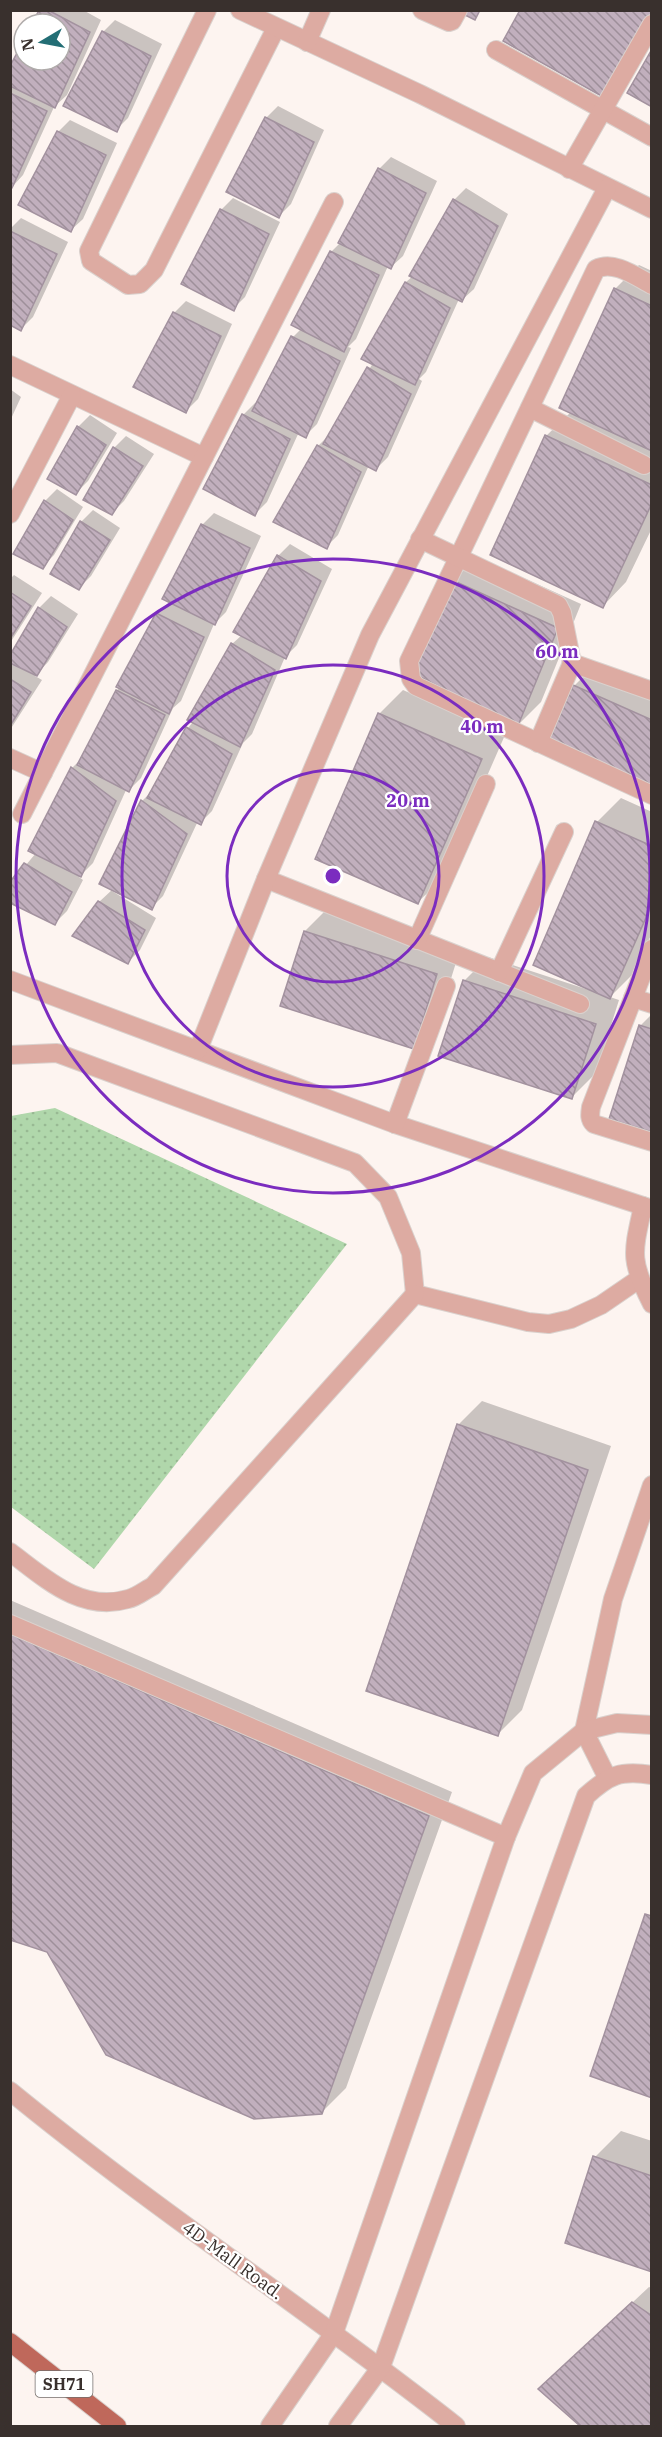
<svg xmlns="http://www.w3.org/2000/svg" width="662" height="2437" viewBox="0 0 662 2437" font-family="'IBM Plex Serif',serif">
	<defs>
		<pattern id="green-dots" width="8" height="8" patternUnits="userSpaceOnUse" patternTransform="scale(1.5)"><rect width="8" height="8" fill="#b0d7ab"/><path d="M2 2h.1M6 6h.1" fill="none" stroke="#98b993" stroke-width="1.8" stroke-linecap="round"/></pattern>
		<pattern id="building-back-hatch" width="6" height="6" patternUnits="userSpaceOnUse" patternTransform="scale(1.5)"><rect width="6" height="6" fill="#c1afbd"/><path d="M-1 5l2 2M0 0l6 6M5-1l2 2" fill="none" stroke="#9e8f9a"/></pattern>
	</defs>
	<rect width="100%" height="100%" fill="#fdf4f0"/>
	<!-- green -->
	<polygon fill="url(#green-dots)" points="55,1108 347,1244 94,1569 11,1507 11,1116"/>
	<!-- shadow -->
	<g fill="#0003">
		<polygon points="41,10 83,10 101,20 67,95 54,107 23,175 12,187 10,69 24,43 24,60 60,60 60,24 34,24"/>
		<polygon points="115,20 162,44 128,118 116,130 65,105 103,32"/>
		<polygon points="278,106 324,130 291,204 279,216 266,118"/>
		<polygon points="70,120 117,143 83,219 71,230 58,132"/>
		<polygon points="391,157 437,181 403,256 391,267 388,266 356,339 348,347 351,348 317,424 305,436 299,432 267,502 255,514 243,415 255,403 257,404 293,337 301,329 331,252 340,243 379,169"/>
		<polygon points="466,188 508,214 474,289 462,300 459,299 426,372 419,379 422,381 388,457 376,469 369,465 338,535 326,547 275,521 318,446 330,434 373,363 363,358 406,282 413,276 454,200"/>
		<polygon points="233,198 280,222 245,297 233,309 221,210"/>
		<polygon points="21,218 68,242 33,317 21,329 10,323 10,229"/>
		<polygon points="639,265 652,271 652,528 626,582 603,606 546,436 571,412 615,289"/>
		<polygon points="186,301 232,324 198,399 186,411 174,313"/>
		<polygon points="10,389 21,397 10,421"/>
		<polygon points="90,415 117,433 88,481 76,493 49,479 78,427"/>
		<polygon points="126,436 154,454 124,501 112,513 85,500 114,448"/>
		<polygon points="57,489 83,507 54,555 42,567 45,501"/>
		<polygon points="93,510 120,528 91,576 79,588 81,522"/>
		<polygon points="214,513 261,536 226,612 214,624 181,701 173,708 141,778 129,790 127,788 93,863 79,877 83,880 67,911 55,923 10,884 36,853 72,768 82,758 157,614 170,601 202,525"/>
		<polygon points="290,544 332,569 297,645 285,657 252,734 243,743 212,811 200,823 198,821 163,896 151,908 113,889 112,891 156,918 140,950 128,962 99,902 113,889 142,801 153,790 188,728 193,722 232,644 242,635 278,556"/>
		<polygon points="477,557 581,604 541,702 517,726 453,581"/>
		<polygon points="14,575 42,593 10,643 10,579"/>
		<polygon points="51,596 78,614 48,662 35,676 42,680 10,730 10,667 14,663 39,608"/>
		<polygon points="598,662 652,686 652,787 574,686"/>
		<polygon points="403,690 505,735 442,879 418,902 379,714"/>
		<polygon points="621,798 652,812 652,933 634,973 610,997 619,1000 596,1073 572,1097 464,981 488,957 589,990 597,822"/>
		<polygon points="329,907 460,950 437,1023 413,1047 305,931"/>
		<polygon points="652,1014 652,1131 640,1026"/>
		<polygon points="482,1401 611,1446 522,1710 498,1734 458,1425"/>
		<polygon points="10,1600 452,1792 346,2088 322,2112 48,1951 10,1938"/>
		<polygon points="621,2131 652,2141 652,2271 595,2157"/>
		<polygon points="649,2287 652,2288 652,2426 583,2426 540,2389"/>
	</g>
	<!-- building -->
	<g fill="url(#building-back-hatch)" stroke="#a3929f" stroke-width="1.5">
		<polygon points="39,10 48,10 90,32 55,108 10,86 10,66 24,40 24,60 60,60 60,24 32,24"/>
		<polygon points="455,10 480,10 475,20"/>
		<polygon points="520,10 652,10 652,13 605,98 503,41"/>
		<polygon points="102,31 151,56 117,132 63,106"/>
		<polygon points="652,49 652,107 627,93"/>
		<polygon points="10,93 47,111 12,188 10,188"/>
		<polygon points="265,117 314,142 279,218 226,192"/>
		<polygon points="57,131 106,155 71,232 18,205"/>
		<polygon points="378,168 426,193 391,269 338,243"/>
		<polygon points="453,199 498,226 462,302 409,276"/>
		<polygon points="220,209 269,234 234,311 181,284"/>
		<polygon points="10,231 57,254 21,331 10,325"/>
		<polygon points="330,251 379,275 344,352 291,325"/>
		<polygon points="405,282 450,308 415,385 361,359"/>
		<polygon points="614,288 652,306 652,451 559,408"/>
		<polygon points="173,312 221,336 186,413 133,387"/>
		<polygon points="291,336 340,361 306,438 252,411"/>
		<polygon points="367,367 411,394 376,471 323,444"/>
		<polygon points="242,414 290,439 255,516 203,489"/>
		<polygon points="77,426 106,445 76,495 47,479"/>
		<polygon points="545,435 652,485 652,503 603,608 490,555"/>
		<polygon points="317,445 361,472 327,549 273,522"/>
		<polygon points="113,447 143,466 112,515 83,500"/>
		<polygon points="44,500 73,520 43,569 13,554"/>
		<polygon points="80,521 110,540 79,590 50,574"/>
		<polygon points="201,524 250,548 215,625 162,599"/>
		<polygon points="277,555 321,581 286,659 233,632"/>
		<polygon points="452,580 558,628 517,728 413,673"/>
		<polygon points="10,592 31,606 10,639"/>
		<polygon points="38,607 67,627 37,676 10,663 10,655"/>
		<polygon points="156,613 204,637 169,714 116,687"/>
		<polygon points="231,643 275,670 240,747 187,720"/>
		<polygon points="10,679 31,692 10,726"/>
		<polygon points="573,685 652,720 652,789 548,743"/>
		<polygon points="116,690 165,715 129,792 77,765"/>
		<polygon points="378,713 482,759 418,904 315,859"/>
		<polygon points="186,727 232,754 201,825 147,798"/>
		<polygon points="71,767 116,801 81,877 28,851"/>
		<polygon points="141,800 187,834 152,910 99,884"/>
		<polygon points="595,821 652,846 652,904 610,999 533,965"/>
		<polygon points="24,863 72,892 55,925 10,903 10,882"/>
		<polygon points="98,901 145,930 128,964 72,936"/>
		<polygon points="304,931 437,974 414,1049 280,1006"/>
		<polygon points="463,980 596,1024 572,1099 438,1056"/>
		<polygon points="639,1025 652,1029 652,1132 609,1119"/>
		<polygon points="457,1424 588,1470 498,1736 366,1691"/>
		<polygon points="10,1634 429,1816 322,2114 254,2119 106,2055 47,1952 10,1940"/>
		<polygon points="645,1914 652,1916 652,2098 590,2076"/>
		<polygon points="593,2156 652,2176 652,2272 565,2243"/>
		<polygon points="632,2302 652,2316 652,2426 580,2426 538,2389"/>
	</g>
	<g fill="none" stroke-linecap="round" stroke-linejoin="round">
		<defs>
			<g id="service">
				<polyline points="10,1055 57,1053 355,1163 388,1197 411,1253 415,1294 528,1322 549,1324 571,1319 601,1305 639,1279"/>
				<path d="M643 1206C633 1252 629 1260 652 1304"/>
				<path d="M10 1552C45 1578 81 1613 128 1599 137 1597 145 1590 153 1586L415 1294"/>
				<polyline points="10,1624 506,1837"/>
			</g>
			<g id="minor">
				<polyline points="207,10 89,251 91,261 128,285 140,284 154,270 276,28"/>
				<polyline points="240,10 420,94 652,209"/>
				<polyline points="422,10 449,22 452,21 458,10"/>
				<polyline points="307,42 321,10"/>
				<polyline points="496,50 652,137"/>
				<polyline points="569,169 652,24"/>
				<path d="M652 285C635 276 614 260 596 269L409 661 411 679 416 686 652 795"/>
				<polyline points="10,365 204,457"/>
				<polyline points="530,408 644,465"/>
				<polyline points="10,514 72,395"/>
				<polyline points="420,539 558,605 562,613 572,663 652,691"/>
				<polyline points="538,743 572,663"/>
				<polyline points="10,758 43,773"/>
				<polyline points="22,814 334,202"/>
				<polyline points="266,879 580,1004"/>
				<polyline points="417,940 486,784"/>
				<path d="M652 949 591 1107C590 1114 589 1119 594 1124L652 1142"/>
				<polyline points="499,972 564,832"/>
				<polyline points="10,980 395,1124 652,1209"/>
				<polyline points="633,998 652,1004"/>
				<polyline points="198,1050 266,879 370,635 607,188"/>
				<polyline points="395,1124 446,986"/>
				<polyline points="607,1777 584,1731 613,1599 652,1485"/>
				<path d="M10 2091C154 2209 310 2311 456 2426"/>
				<polyline points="270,2426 334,2333 506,1837 533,1773 584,1731 617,1723 652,1725"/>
				<path d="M338 2426 381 2367 586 1796C609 1775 620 1770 652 1775"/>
			</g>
			<polyline id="primary" points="10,2342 117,2426"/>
		</defs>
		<!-- service casing -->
		<use href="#service" stroke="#dad1cd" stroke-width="20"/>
		<!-- minor casing -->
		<use href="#minor" stroke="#dad1cd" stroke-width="20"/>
		<!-- primary casing -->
		<use href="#primary" stroke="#dad1cd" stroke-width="20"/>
		<!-- service -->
		<use href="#service" stroke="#ddaba2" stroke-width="18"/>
		<!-- minor -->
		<use href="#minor" stroke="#ddaba2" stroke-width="18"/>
		<!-- primary -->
		<use href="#primary" stroke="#bf685b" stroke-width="18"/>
	</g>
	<!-- distance rings -->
	<g fill="none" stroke="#7b2cbf" stroke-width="3">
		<circle cx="333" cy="876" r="106"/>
		<circle cx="333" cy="876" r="211"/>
		<circle cx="333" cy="876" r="317"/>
	</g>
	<g text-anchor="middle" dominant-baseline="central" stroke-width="4.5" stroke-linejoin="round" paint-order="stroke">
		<!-- shield labels -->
		<rect fill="#fff" stroke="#746e6c" stroke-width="1.5" x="35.5" y="2371" width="57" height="26" rx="4.5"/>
		<g font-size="16" font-weight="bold" fill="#39302d">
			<text x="64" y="2384">SH71</text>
		</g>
		<!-- street labels -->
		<g font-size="18" fill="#39302d" stroke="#fff">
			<text transform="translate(233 2260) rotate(36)">4D-Mall Road.</text>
		</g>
	</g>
	<circle cx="333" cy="876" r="9" fill="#7b2cbf" stroke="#fff" stroke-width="3"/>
	<g font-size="18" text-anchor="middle" font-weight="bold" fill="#7b2cbf" stroke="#fff" stroke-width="4.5" stroke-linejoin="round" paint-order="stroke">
		<text x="557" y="658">60 m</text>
		<text x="482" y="733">40 m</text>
		<text x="408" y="807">20 m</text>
	</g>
	<!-- border -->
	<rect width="662" height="2437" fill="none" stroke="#39302d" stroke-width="24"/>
	<!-- north arrow -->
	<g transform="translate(42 42) rotate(260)"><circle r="28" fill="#ffffff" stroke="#b0acab" stroke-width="1.5"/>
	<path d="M0-4.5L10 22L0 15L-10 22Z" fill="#236e75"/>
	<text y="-9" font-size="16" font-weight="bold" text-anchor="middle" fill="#39302d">N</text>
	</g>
</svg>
